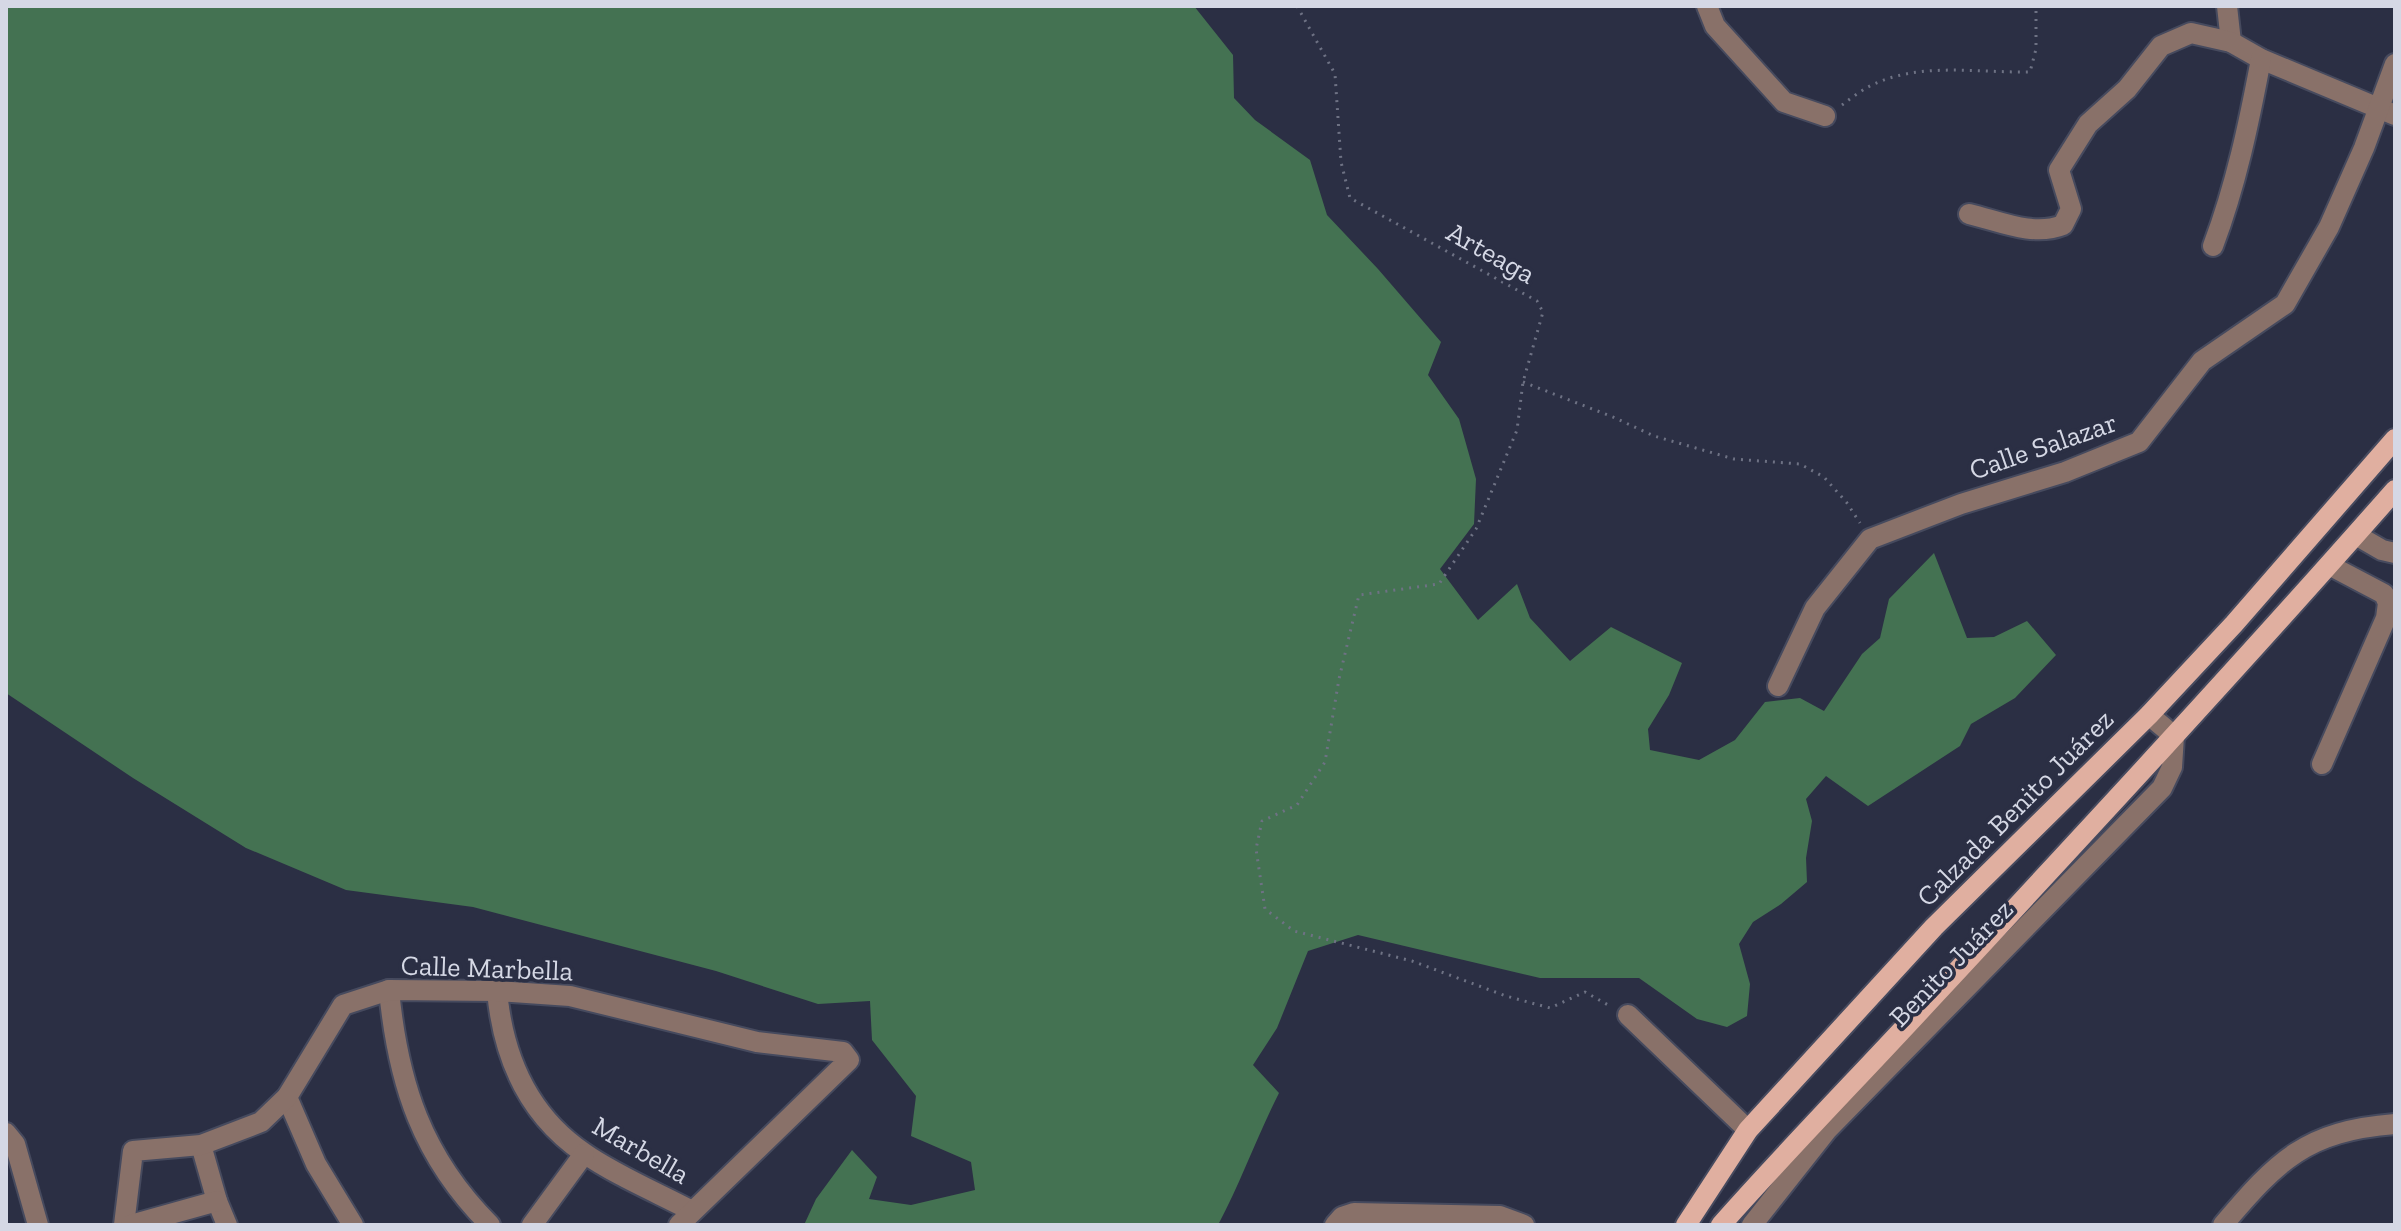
<svg xmlns="http://www.w3.org/2000/svg" width="2401" height="1231" viewBox="0 0 2401 1231" font-family="'Zilla Slab',serif">
	<rect width="100%" height="100%" fill="#2b2f44"/>
	<!-- forest -->
	<path fill="#447252" d="M6 6H1194L1233 55 1234 98 1255 120 1310 160 1327 215 1378 269 1441 342 1428 375 1459 419 1476 479 1474 524 1440 569 1478 620 1517 584 1530 618 1570 661 1611 627 1682 663 1669 695 1648 729 1650 750 1699 760 1735 740 1765 702 1800 698 1824 711 1862 654 1880 638 1889 599 1934 553 1967 638 1994 637 2027 621 2056 655 2015 698 1971 724 1960 746 1868 806 1826 776 1806 799 1812 821 1806 858 1807 882 1781 904 1753 922 1739 944 1750 984 1747 1016 1727 1027 1697 1019 1639 978H1540L1358 935 1308 951 1277 1028 1253 1065 1279 1093C1257 1136 1241 1182 1218 1225H804L816 1199 852 1150 877 1177 869 1199 911 1205 975 1190 971 1162 911 1136 916 1096 872 1040 870 1001 818 1004 716 971 473 907 346 890 246 848 133 778 6 693Z"/>
	<g fill="none" stroke-linecap="round" stroke-linejoin="round">
		<defs>
			<g id="minor">
				<polyline points="1707,6 1715,26 1784,102 1825,116"/>
				<polyline points="2227,6 2231,42"/>
				<path d="M1969 214C1999 221 2033 237 2063 225L2071 209 2059 170 2088 124 2127 89 2161 46 2191 33 2231 42 2261 59 2395 115"/>
				<path d="M2213 246C2236 185 2249 123 2261 59"/>
				<polyline points="2356,535 2382,550 2395,553"/>
				<polyline points="1778,686 1815,608 1870,539 1961,504 2065,472 2139,442 2202,361 2285,304 2329,227 2364,148 2395,64"/>
				<polyline points="2322,764 2386,618 2388,603 2384,594 2329,565"/>
				<path d="M389 990C398 1084 422 1157 490 1225"/>
				<path d="M497 991C503 1056 528 1115 584 1153 615 1175 658 1193 692 1211"/>
				<polyline points="1628,1015 1748,1130"/>
				<polyline points="287,1097 316,1164 353,1225"/>
				<polyline points="6,1133 15,1144 38,1225"/>
				<polyline points="201,1145 217,1201 227,1225"/>
				<polyline points="124,1225 133,1151 201,1145 261,1122 287,1097 343,1005 389,990 497,991 570,996 757,1042 843,1052 849,1060 679,1225"/>
				<polyline points="131,1225 217,1201"/>
				<polyline points="532,1225 584,1154"/>
				<polyline points="1335,1225 1342,1217 1354,1213 1500,1216 1524,1225"/>
				<polyline points="1752,1225 1827,1130 2162,788 2172,767 2174,736 2149,715"/>
				<path d="M2223 1225C2278 1160 2306 1131 2395 1124"/>
			</g>
			<g id="major">
				<polyline points="1686,1225 1748,1130 1934,927 2149,715 2234,624 2395,439"/>
				<path d="M1721 1225C1789 1148 1861 1075 1931 999 2087 831 2243 663 2395 490"/>
			</g>
		</defs>
		<!-- minor casing -->
		<use href="#minor" stroke="#464a5e" stroke-width="24"/>
		<!-- major casing -->
		<use href="#major" stroke="#464a5e" stroke-width="24"/>
		<!-- path -->
		<g stroke="#6e7284" stroke-width="3" stroke-dasharray="2 6" stroke-linecap="butt">
			<polyline points="1297,6 1335,74 1341,162 1350,198 1537,301 1543,312 1523,382 1517,430 1476,529 1439,584 1359,595 1339,679 1325,762 1297,805 1262,821 1256,849 1265,909 1294,931 1412,961 1506,996 1550,1008 1585,992 1610,1006"/>
			<path d="M1842 105C1850 99 1859 92 1868 87 1917 61 1977 73 2030 72L2036 49V6"/>
			<polyline points="1523,382 1613,417 1654,436 1734,459 1800,464 1824,477 1847,503 1860,523"/>
		</g>
		<!-- minor -->
		<use href="#minor" stroke="#897169" stroke-width="20"/>
		<!-- major -->
		<use href="#major" stroke="#e0afa0" stroke-width="20"/>
	</g>
	<g text-anchor="middle" dominant-baseline="central" stroke-width="7" stroke-linejoin="round" paint-order="stroke">
		<!-- street labels -->
		<g font-size="28" fill="#d5d8e5" stroke="#2b2f44">
			<text transform="translate(1491 253) rotate(29)">Arteaga</text>
			<text transform="translate(2043 446) rotate(-19)">Calle Salazar</text>
			<text transform="translate(2015 808) rotate(-45)">Calzada Benito Juárez</text>
			<text transform="translate(1951 963) rotate(-46)">Benito Juárez</text>
			<text transform="translate(487 968) rotate(2)">Calle Marbella</text>
			<text transform="translate(641 1150) rotate(30)">Marbella</text>
		</g>
	</g>
	<!-- border -->
	<rect width="2401" height="1231" fill="none" stroke="#d5d8e5" stroke-width="16"/>
</svg>
